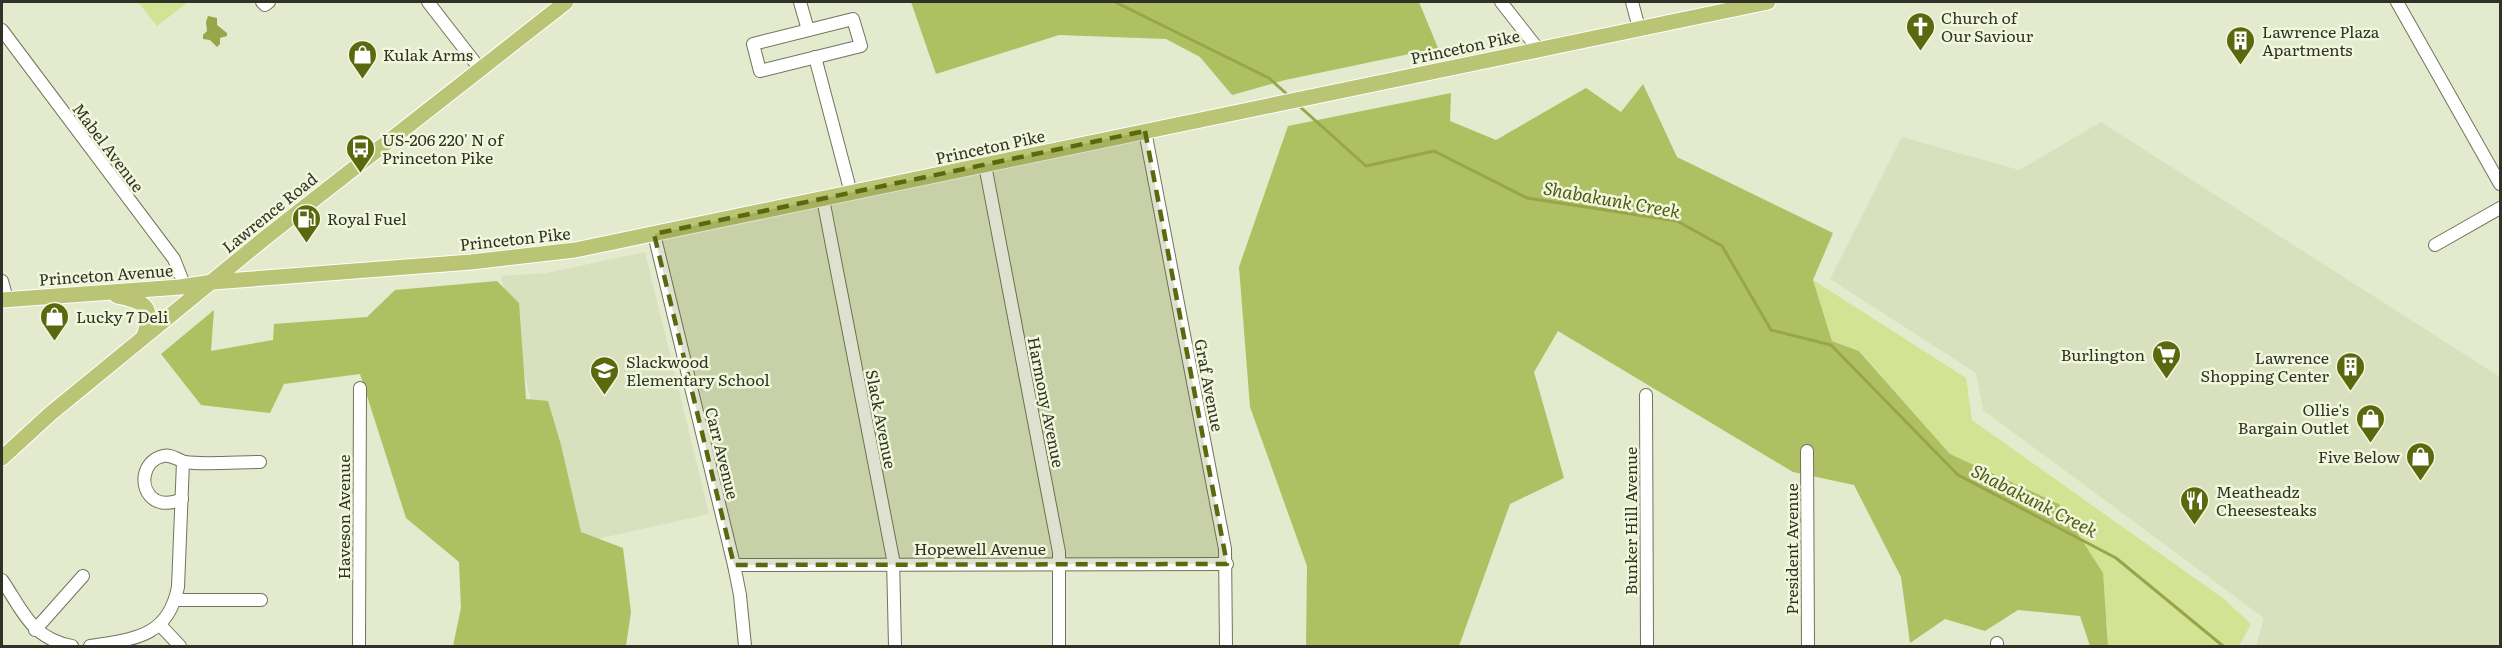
<svg xmlns="http://www.w3.org/2000/svg" width="2502" height="648" viewBox="0 0 2502 648" font-family="Literata,serif">
	<rect width="100%" height="100%" fill="#e4eace"/>
	<!-- built -->
	<g fill="#d9e0bd">
		<polygon points="2101,122 2500,377 2500,646 2256,646 2264,618 1983,410 1976,373 1830,279 1902,137 2019,170"/>
		<polygon points="645,252 709,514 566,546 501,276 547,273"/>
	</g>
	<!-- green -->
	<g fill="#d3e393">
		<polygon points="138,2 188,2 157,26"/>
		<polygon points="1813,280 1966,378 1972,420 2224,599 2251,624 2239,646 2108,646 2107,622 2059,504 1950,454 1860,351 1832,341"/>
	</g>
	<!-- forest -->
	<g fill="#afc063">
		<polygon points="911,2 1419,2 1438,48 1285,80 1232,95 1200,57 1166,39 1059,35 936,74"/>
		<polygon points="1643,84 1677,157 1833,233 1813,280 1832,341 1859,351 1950,454 2059,504 2103,573 2108,646 2090,646 2080,616 2018,610 1985,631 1945,619 1910,643 1901,577 1854,485 1793,472 1558,331 1534,372 1564,478 1510,504 1459,646 1306,646 1307,566 1250,407 1239,267 1288,126 1451,93 1450,121 1496,140 1586,88 1621,112"/>
		<polygon points="497,281 519,303 526,399 548,401 561,445 581,532 623,548 631,612 626,646 453,646 461,608 459,562 406,518 360,374 284,384 270,413 201,405 161,354 214,310 211,351 273,340 274,324 367,317 395,290"/>
	</g>
	<!-- water -->
	<polygon fill="#97a649" points="208,16 217,18 217,25 227,33 227,36 220,38 220,44 217,47 210,40 203,39 203,35 207,31 206,22"/>
	<g fill="none" stroke-linecap="round" stroke-linejoin="round">
		<!-- stream -->
		<g stroke="#97a649" stroke-width="3">
			<polyline points="1115,2 1269,78 1289,96"/>
			<polyline points="1298,105 1366,166 1434,151 1527,198 1677,221 1722,246 1771,330 1831,345 1958,475 2116,558 2223,646"/>
		</g>
		<defs>
			<g id="minor">
				<polyline points="262,2 265,5 269,2"/>
				<polyline points="428,2 480,69"/>
				<polyline points="800,2 808,30"/>
				<polyline points="1501,2 1538,49"/>
				<polyline points="1632,2 1639,28"/>
				<polyline points="2397,2 2500,184"/>
				<polygon points="853,19 861,46 760,71 753,44"/>
				<polyline points="2,30 174,259 185,287"/>
				<polyline points="815,57 851,193"/>
				<polyline points="1145,131 1225,549 1226,646"/>
				<polyline points="985,165 1059,552 1059,646"/>
				<polyline points="823,199 893,559 895,646"/>
				<polyline points="654,234 734,565 740,595 745,646"/>
				<polyline points="2435,245 2500,208"/>
				<polyline points="2,281 7,299"/>
				<polyline points="1646,395 1647,646"/>
				<polyline points="1807,451 1808,646"/>
				<path d="M182 499C173 503 164 505 155 500 138 489 142 461 163 456 172 454 177 460 185 462 201 465 241 462 260 462"/>
				<polyline points="734,565 1227,564"/>
				<path d="M2 580C23 611 31 638 72 646"/>
				<polyline points="176,600 261,600"/>
				<polyline points="160,625 180,646"/>
				<polyline points="35,630 83,576"/>
				<path d="M90 646C133 639 168 638 178 587L183 462"/>
				<polyline points="359,646 360,388"/>
				<polyline points="1997,646 1997,643"/>
			</g>
			<g id="major">
				<path d="M117 296C146 302 154 306 144 336"/>
				<polyline points="2,300 180,287 213,282 471,262 575,250 1768,2"/>
				<polyline points="2,458 50,414 265,238 566,2"/>
			</g>
		</defs>
		<!-- minor casing -->
		<use href="#minor" stroke="#6f755c" stroke-width="14"/>
		<!-- major casing -->
		<use href="#major" stroke="#fff" stroke-width="17"/>
		<!-- minor -->
		<use href="#minor" stroke="#fff" stroke-width="12"/>
		<!-- major -->
		<use href="#major" stroke="#b9c474" stroke-width="15"/>
	</g>
	<!-- marked area -->
	<path fill="#5c680e" fill-opacity="0.2" stroke="#5c680e" stroke-width="4.5" stroke-dasharray="12 8" stroke-linejoin="round" d="M1145 131 1227 564 734 565 654 234Z"/>
	<!-- icons -->
	<defs>
		<symbol id="church-pin" viewBox="-11 -11 22 30"><path d="M0 17L-7.5 6A9.5 9.5 0 1 1 7.5 6Z" fill="#5c680e" stroke="#f1f7db"/><path d="M-1.2-6h2.4v3.5h3.3v2.4h-3.3V6h-2.4V-.1h-3.3v-2.4h3.3Z" fill="#fff"/></symbol>
		<symbol id="building-pin" viewBox="-11 -11 22 30"><path d="M0 17L-7.5 6A9.5 9.5 0 1 1 7.5 6Z" fill="#5c680e" stroke="#f1f7db"/><path d="M-4-6H4V6H1V3H-1V6H-4ZM-2.5-4.3h1.7v1.8h-1.7ZM.8-4.3h1.7v1.8H.8ZM-2.5-1h1.7V.8h-1.7ZM.8-1h1.7V.8H.8Z" fill="#fff"/></symbol>
		<symbol id="shop-pin" viewBox="-11 -11 22 30"><path d="M0 17L-7.5 6A9.5 9.5 0 1 1 7.5 6Z" fill="#5c680e" stroke="#f1f7db"/><path d="M-5-2.5h2.3a2.7 3.5 0 0 1 5.4 0H5L5.5 6h-11ZM-1.5-2.5h3a1.5 2.3 0 0 0-3 0Z" fill="#fff"/></symbol>
		<symbol id="bus-pin" viewBox="-11 -11 22 30"><path d="M0 17L-7.5 6A9.5 9.5 0 1 1 7.5 6Z" fill="#5c680e" stroke="#f1f7db"/><path d="M-5-6H5V4H4V6H2V4H-2V6H-4V4H-5ZM-3.5-4V0h7V-4ZM-3.5 1.2v1.5H-2V1.2ZM2 1.2v1.5H3.5V1.2Z" fill="#fff"/></symbol>
		<symbol id="fuel-pin" viewBox="-11 -11 22 30"><path d="M0 17L-7.5 6A9.5 9.5 0 1 1 7.5 6Z" fill="#5c680e" stroke="#f1f7db"/><path d="M-5.5-6h7V0h2V4h1.3V-2.5L3-4.5l.8-.8L6-3V5H2.5V1h-1V6h-7ZM-4.2-4.7v3.2H.2V-4.7Z" fill="#fff"/></symbol>
		<symbol id="supermarket-pin" viewBox="-11 -11 22 30"><path d="M0 17L-7.5 6A9.5 9.5 0 1 1 7.5 6Z" fill="#5c680e" stroke="#f1f7db"/><path d="M-6-5.5h2.5l.6 2H6L4.5 2H-2.5L-4.4-4H-6ZM-1.5 3.2a1.3 1.3 0 1 0 .1 0ZM3 3.2a1.3 1.3 0 1 0 .1 0Z" fill="#fff"/></symbol>
		<symbol id="school-pin" viewBox="-11 -11 22 30"><path d="M0 17L-7.5 6A9.5 9.5 0 1 1 7.5 6Z" fill="#5c680e" stroke="#f1f7db"/><path d="M0-5L7-2L0 1L-7-2ZM-4 1L0 2.5L4 1V4Q0 6-4 4Z" fill="#fff"/></symbol>
		<symbol id="restaurant-pin" viewBox="-11 -11 22 30"><path d="M0 17L-7.5 6A9.5 9.5 0 1 1 7.5 6Z" fill="#5c680e" stroke="#f1f7db"/><path d="M-5-6h1v4h1v-4h1v4h1v-4h1v5L-1.5 .5V6h-2V.5L-5-1ZM5-6V6H3V1.5H1.5Q1.5-4 5-6Z" fill="#fff"/></symbol>
	</defs>
	<g fill-rule="evenodd">
		<use href="#church-pin" x="1904" y="10" width="33" height="45"/>
		<use href="#building-pin" x="2224" y="24" width="33" height="45"/>
		<use href="#shop-pin" x="346" y="38" width="33" height="45"/>
		<use href="#bus-pin" x="344" y="132" width="33" height="45"/>
		<use href="#fuel-pin" x="290" y="202" width="33" height="45"/>
		<use href="#shop-pin" x="38" y="300" width="33" height="45"/>
		<use href="#supermarket-pin" x="2150" y="338" width="33" height="45"/>
		<use href="#building-pin" x="2334" y="350" width="33" height="45"/>
		<use href="#school-pin" x="588" y="354" width="33" height="45"/>
		<use href="#shop-pin" x="2354" y="402" width="33" height="45"/>
		<use href="#shop-pin" x="2404" y="440" width="33" height="45"/>
		<use href="#restaurant-pin" x="2178" y="484" width="33" height="45"/>
	</g>
	<g text-anchor="middle" dominant-baseline="central" stroke-width="5" stroke-linejoin="round" paint-order="stroke">
		<!-- poi labels -->
		<g font-size="16" fill="#303228" stroke="#f1f7db" text-anchor="start">
			<text x="1941" y="17">Church of<tspan x="1941" dy="18">Our Saviour</tspan></text>
			<text x="2262" y="31">Lawrence Plaza<tspan x="2262" dy="18">Apartments</tspan></text>
			<text x="383" y="54">Kulak Arms</text>
			<text x="382" y="139">US-206 220' N of<tspan x="382" dy="18">Princeton Pike</tspan></text>
			<text x="327" y="218">Royal Fuel</text>
			<text x="76" y="316">Lucky 7 Deli</text>
			<text x="2145" y="354" text-anchor="end">Burlington</text>
			<text x="2329" y="357" text-anchor="end">Lawrence<tspan x="2329" dy="18">Shopping Center</tspan></text>
			<text x="626" y="361">Slackwood<tspan x="626" dy="18">Elementary School</tspan></text>
			<text x="2349" y="409" text-anchor="end">Ollie's<tspan x="2349" dy="18">Bargain Outlet</tspan></text>
			<text x="2400" y="456" text-anchor="end">Five Below</text>
			<text x="2216" y="491">Meatheadz<tspan x="2216" dy="18">Cheesesteaks</tspan></text>
		</g>
		<!-- street labels -->
		<g font-size="16" fill="#303228" stroke="#f1f7db">
			<text transform="translate(1465 46) rotate(-12)">Princeton Pike</text>
			<text transform="translate(990 146) rotate(-12)">Princeton Pike</text>
			<text transform="translate(109 147) rotate(53)">Mabel Avenue</text>
			<text transform="translate(269 212) rotate(-39)">Lawrence Road</text>
			<text transform="translate(515 238) rotate(-6)">Princeton Pike</text>
			<text transform="translate(106 274) rotate(-4)">Princeton Avenue</text>
			<text transform="translate(1210 385) rotate(79)">Graf Avenue</text>
			<text transform="translate(1047 402) rotate(79)">Harmony Avenue</text>
			<text transform="translate(882 419) rotate(79)">Slack Avenue</text>
			<text transform="translate(723 453) rotate(76)">Carr Avenue</text>
			<text transform="translate(343 517) rotate(-90)">Haveson Avenue</text>
			<text transform="translate(1630 521) rotate(-90)">Bunker Hill Avenue</text>
			<text x="980" y="548">Hopewell Avenue</text>
			<text transform="translate(1791 549) rotate(-90)">President Avenue</text>
		</g>
		<!-- water labels -->
		<g font-size="18" font-style="italic" fill="#505a17" stroke="#f1f7db">
			<text transform="translate(1612 199) rotate(10)">Shabakunk Creek</text>
			<text transform="translate(2035 500) rotate(27)">Shabakunk Creek</text>
		</g>
	</g>
	<!-- border -->
	<rect width="2502" height="648" fill="none" stroke="#303228" stroke-width="6"/>
</svg>
